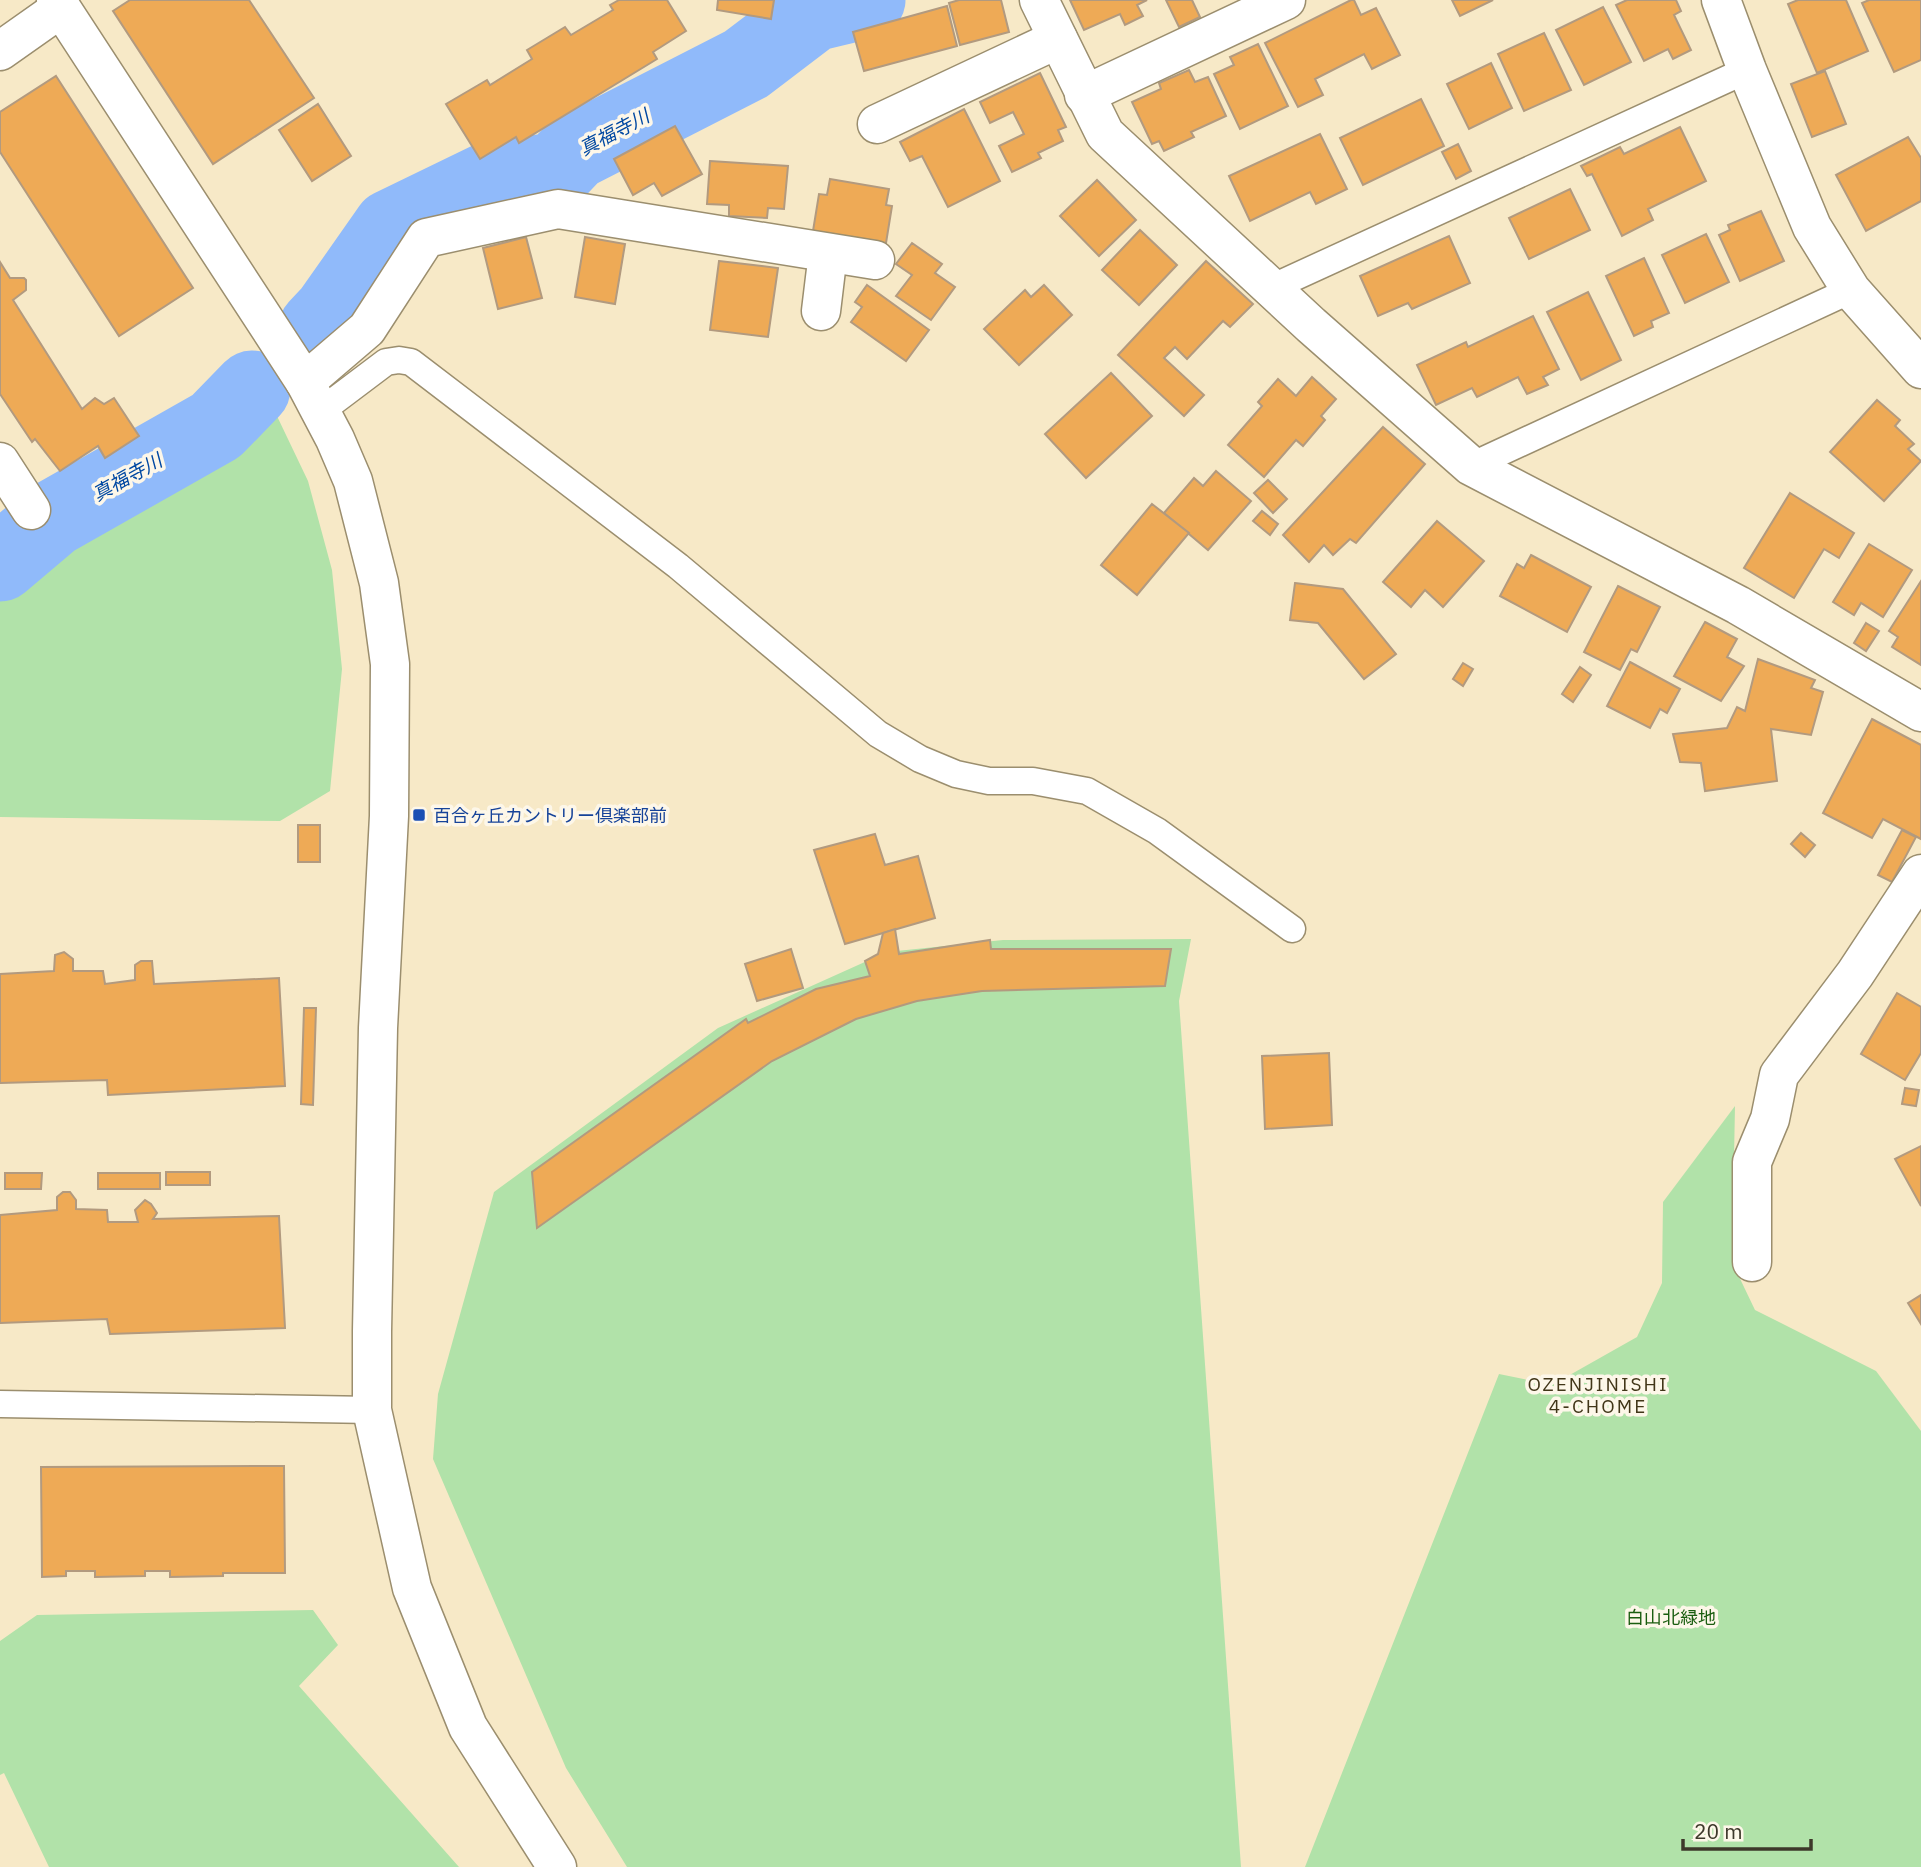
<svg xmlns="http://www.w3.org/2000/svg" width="1921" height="1867" viewBox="0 0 1921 1867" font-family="'IBM Plex Sans','Noto Sans JP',sans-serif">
	<rect width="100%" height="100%" fill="#f7e9c7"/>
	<!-- green -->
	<g fill="#b1e2a9">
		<polygon points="252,409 276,414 308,481 332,570 342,669 330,791 280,821 0,817 0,578 60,529 225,434"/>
		<polygon points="1191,939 1179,1001 1241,1867 627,1867 566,1768 433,1459 438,1394 494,1192 718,1028 887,952 1003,940"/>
		<polygon points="1735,1106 1732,1262 1755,1310 1876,1371 1921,1431 1921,1867 1305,1867 1499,1374 1552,1385 1637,1337 1662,1283 1663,1202"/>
		<polygon points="313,1610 338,1645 299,1686 459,1867 49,1867 4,1773 0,1775 0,1641 37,1615"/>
	</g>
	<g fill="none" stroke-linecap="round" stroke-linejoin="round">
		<!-- river -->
		<g stroke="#90bafa" stroke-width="77">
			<polyline points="317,328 332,312 391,228 492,179 556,171 574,152 746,64 813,13 867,0"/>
			<polyline points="0,563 52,519 216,426 252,389"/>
		</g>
	</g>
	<!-- building -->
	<g fill="#eeaa56" stroke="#b29a7f" stroke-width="2">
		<polygon points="130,0 249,0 314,98 213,164 113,11"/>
		<polygon points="619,0 667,0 686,31 653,52 657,59 519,143 516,137 480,159 446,104 487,80 490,85 532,59 527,50 565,27 571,35 613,10 610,5"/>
		<polygon points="718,0 774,0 771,19 717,10"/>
		<polygon points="959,0 1001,0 1009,32 960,45 949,3"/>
		<polygon points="1070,0 1147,0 1137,5 1143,16 1125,25 1120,14 1084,30"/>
		<polygon points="1166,0 1192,0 1200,17 1179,27"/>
		<polygon points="1351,0 1354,0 1361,15 1376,8 1400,55 1372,69 1364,54 1315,79 1323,95 1298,107 1265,43"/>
		<polygon points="1452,0 1493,0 1460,16"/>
		<polygon points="1627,0 1676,0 1681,11 1674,15 1691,50 1673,59 1668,49 1644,61 1616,5"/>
		<polygon points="1798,0 1846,0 1868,51 1817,73 1788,4"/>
		<polygon points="1869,0 1921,0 1921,60 1894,72 1862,3"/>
		<polygon points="947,6 957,46 864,71 853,32"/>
		<polygon points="1603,7 1631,62 1584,85 1556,30"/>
		<polygon points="1544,33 1571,90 1524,111 1498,54"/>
		<polygon points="1258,44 1288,106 1240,129 1214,74 1234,65 1230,57"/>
		<polygon points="1491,63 1512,108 1469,129 1447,84"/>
		<polygon points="1189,70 1195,82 1208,77 1226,116 1191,132 1194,137 1164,151 1159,141 1152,144 1132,102 1161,89 1159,83"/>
		<polygon points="1825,71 1846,124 1812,137 1791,84"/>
		<polygon points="1040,73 1066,127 1058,130 1063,141 1038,153 1041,158 1012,172 999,146 1024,134 1013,112 990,123 980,102"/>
		<polygon points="56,76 193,288 119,336 0,152 0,112"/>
		<polygon points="1421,99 1444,146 1363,185 1340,138"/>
		<polygon points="318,104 351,156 312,181 279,130"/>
		<polygon points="964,109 1000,181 948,207 922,156 910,161 900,142"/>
		<polygon points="675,126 702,174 662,196 654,183 633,195 614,159"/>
		<polygon points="1680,127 1706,181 1648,209 1653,220 1622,236 1592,174 1587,176 1581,166 1620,147 1624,154"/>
		<polygon points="1320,134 1347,189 1316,204 1310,192 1250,221 1229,176"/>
		<polygon points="1908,137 1921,158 1921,201 1866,231 1836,175"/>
		<polygon points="1458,144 1471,171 1456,179 1442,152"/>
		<polygon points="710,161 788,166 784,209 768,208 767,218 729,216 729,205 707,204"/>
		<polygon points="830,179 889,189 886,205 892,206 886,243 813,231 819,194 827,195"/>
		<polygon points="1097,180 1136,220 1099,256 1060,216"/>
		<polygon points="1570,189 1590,230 1529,259 1509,218"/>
		<polygon points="1761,211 1784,261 1740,281 1719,235 1730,230 1728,225"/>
		<polygon points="1140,230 1177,265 1139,305 1102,270"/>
		<polygon points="1706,234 1729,282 1685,303 1662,255"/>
		<polygon points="1449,236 1470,283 1412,309 1408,303 1378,316 1360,276"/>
		<polygon points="526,237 542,298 498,309 483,248"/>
		<polygon points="585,237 625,244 615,304 575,297"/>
		<polygon points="912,243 942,264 935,273 955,287 931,320 896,296 912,275 896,264"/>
		<polygon points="1644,258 1669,313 1651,321 1653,327 1634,336 1606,276"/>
		<polygon points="719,261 778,268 768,337 710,330"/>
		<polygon points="1206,261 1253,304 1230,327 1223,321 1187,359 1175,347 1164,358 1204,395 1184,416 1118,355"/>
		<polygon points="0,262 10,278 24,278 26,280 26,290 13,300 82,409 95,398 104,404 114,398 139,436 105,458 98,446 60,471 35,439 32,442 0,394"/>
		<polygon points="867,285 929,330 906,361 851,322 862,307 855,302"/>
		<polygon points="1044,285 1072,315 1019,365 984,329 1025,290 1031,297"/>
		<polygon points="1588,292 1621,360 1581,380 1547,312"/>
		<polygon points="1533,316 1559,369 1543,377 1548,385 1527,394 1518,377 1477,397 1472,388 1436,405 1417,365 1466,342 1468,347"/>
		<polygon points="1111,373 1152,416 1086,478 1045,434"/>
		<polygon points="1312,377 1336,399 1321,416 1325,420 1303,446 1296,440 1264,477 1228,445 1262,406 1258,402 1278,379 1296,396"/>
		<polygon points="1877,400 1900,420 1895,426 1914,444 1908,449 1921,461 1884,501 1830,452"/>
		<polygon points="1383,427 1425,464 1356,543 1350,539 1333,555 1324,545 1309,562 1283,535"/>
		<polygon points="1216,471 1251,501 1208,550 1164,513 1194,478 1203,486"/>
		<polygon points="1268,480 1287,499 1273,513 1254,493"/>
		<polygon points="1790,493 1854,533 1839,558 1824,549 1794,598 1744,568"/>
		<polygon points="1152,504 1189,533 1137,595 1101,565"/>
		<polygon points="1262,511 1278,524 1270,535 1253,521"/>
		<polygon points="1437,521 1484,561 1443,607 1425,590 1411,607 1383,582"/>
		<polygon points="1869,544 1912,570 1883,617 1861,603 1854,615 1833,602"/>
		<polygon points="1531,555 1591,587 1567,632 1500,596 1517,564 1524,568"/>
		<polygon points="1921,581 1921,665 1892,647 1898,637 1889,631"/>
		<polygon points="1295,583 1343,589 1396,654 1364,679 1318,623 1290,620"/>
		<polygon points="1618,586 1660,607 1637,652 1631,649 1620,670 1584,652"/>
		<polygon points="1705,622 1737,639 1727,657 1744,666 1721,701 1674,676"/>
		<polygon points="1866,623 1879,631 1866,651 1854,643"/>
		<polygon points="1758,659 1815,680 1811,688 1823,692 1811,735 1771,729 1777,781 1705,791 1701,763 1680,762 1673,734 1727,728 1737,707 1745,711"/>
		<polygon points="1630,662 1680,689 1667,713 1660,709 1650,728 1607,706"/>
		<polygon points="1463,663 1473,669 1463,686 1453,679"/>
		<polygon points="1580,667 1591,675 1573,702 1562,694"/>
		<polygon points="1872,719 1921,745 1921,839 1883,819 1872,838 1823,813"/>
		<rect x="298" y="825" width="22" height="37"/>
		<polygon points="1902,830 1916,837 1892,882 1878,875"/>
		<polygon points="1801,833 1815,845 1805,857 1791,844"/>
		<polygon points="875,834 885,865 918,856 935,918 845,944 814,850"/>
		<polygon points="895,929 899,954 990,940 991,949 1171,949 1165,986 982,991 917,1001 856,1019 772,1061 537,1228 532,1172 746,1019 748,1023 816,989 870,976 865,961 878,954 883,933"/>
		<polygon points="791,949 803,988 757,1001 745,964"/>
		<polygon points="64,952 73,959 73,971 103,971 105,984 135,980 135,965 141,961 152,961 154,984 279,978 285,1086 108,1095 107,1080 0,1083 0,974 54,971 55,955"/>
		<polygon points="1897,993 1921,1007 1921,1053 1905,1080 1861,1054"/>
		<polygon points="304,1008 316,1008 313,1105 301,1104"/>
		<polygon points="1329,1053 1332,1125 1265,1129 1262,1056"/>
		<polygon points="1905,1088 1919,1090 1916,1106 1902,1104"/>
		<polygon points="1921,1146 1921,1206 1895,1159"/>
		<rect x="166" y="1172" width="44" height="13"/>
		<polygon points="5,1173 42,1173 41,1189 5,1189"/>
		<rect x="98" y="1173" width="62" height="16"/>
		<polygon points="63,1192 70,1192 76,1200 76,1209 107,1210 108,1222 138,1222 135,1210 145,1200 151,1204 157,1213 153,1219 279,1216 285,1328 110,1334 107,1319 0,1323 0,1215 57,1210 57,1197"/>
		<polygon points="1921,1295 1921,1324 1908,1303"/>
		<polygon points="284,1466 285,1573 223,1573 223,1576 170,1577 170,1571 145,1571 145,1576 95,1577 95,1571 66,1571 66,1576 42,1577 41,1467"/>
	</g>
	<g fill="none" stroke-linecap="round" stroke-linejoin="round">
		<defs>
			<g id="service">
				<polyline points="1271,288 1747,70"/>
				<polyline points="321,411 386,362 399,360 411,362 678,566 878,734 920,759 956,774 989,781 1033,781 1087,791 1157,831 1292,929"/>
				<polyline points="1471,466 1851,290"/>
				<polyline points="0,1404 372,1410"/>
			</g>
			<g id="minor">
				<polyline points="1039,0 1105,134 1311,325 1471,466 1738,605 1921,712"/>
				<polyline points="1084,95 1286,0"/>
				<polyline points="877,124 1058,39"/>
				<polyline points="821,311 828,253"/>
				<polyline points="305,382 367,329 426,238 558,209 875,260"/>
				<polyline points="0,462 31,510"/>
				<polyline points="1752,1262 1752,1162 1770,1119 1779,1075 1855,974 1921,874"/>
			</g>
			<g id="tertiary">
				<polyline points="56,0 305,382 335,439 353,481 379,583 390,664 389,816 378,1028 372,1331 372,1410 412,1588 468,1727 557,1867"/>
				<polyline points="1721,0 1747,70 1812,227 1851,290 1921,369"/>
				<polyline points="0,51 61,8"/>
			</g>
		</defs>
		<!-- service casing -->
		<use href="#service" stroke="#9b8e6e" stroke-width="29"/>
		<!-- minor casing -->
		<use href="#minor" stroke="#9b8e6e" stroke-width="41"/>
		<!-- tertiary casing -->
		<use href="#tertiary" stroke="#9b8e6e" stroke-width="41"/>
		<!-- service -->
		<use href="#service" stroke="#fff" stroke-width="26"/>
		<!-- minor -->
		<use href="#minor" stroke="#fff" stroke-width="38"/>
		<!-- tertiary -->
		<use href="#tertiary" stroke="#fff" stroke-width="38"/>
	</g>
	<!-- markers -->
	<rect fill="#1a4fb4" stroke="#fdf7e9" stroke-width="2.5" x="412" y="808" width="14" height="14" rx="3.5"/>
	<g text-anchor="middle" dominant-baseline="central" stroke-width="7" stroke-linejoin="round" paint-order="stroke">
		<!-- transit labels -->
		<g font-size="18" fill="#164399" stroke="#fdf7e9" text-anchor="start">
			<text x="433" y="815">百合ヶ丘カントリー倶楽部前</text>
		</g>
		<!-- park labels -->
		<g font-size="18" fill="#1b5e10" stroke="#fdf7e9">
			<text x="1671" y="1617">白山北緑地</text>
		</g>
		<!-- water labels -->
		<g font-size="19" font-style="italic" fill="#0148a2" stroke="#fdf7e9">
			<text transform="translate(614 132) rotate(-28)">真福寺川</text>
			<text transform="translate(127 477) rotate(-29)">真福寺川</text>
		</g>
		<!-- neighbourhood labels -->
		<g font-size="19" letter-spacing="2" fill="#413618" stroke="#fdf7e9">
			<text x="1598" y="1384">OZENJINISHI<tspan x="1598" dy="22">4-CHOME</tspan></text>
		</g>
	</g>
	<!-- scale -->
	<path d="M1683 1839v10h128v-10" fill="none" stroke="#3d382a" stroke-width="3.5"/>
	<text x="1694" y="1839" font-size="21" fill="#3d382a" stroke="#fdf7e9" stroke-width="5" paint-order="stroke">20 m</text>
</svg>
